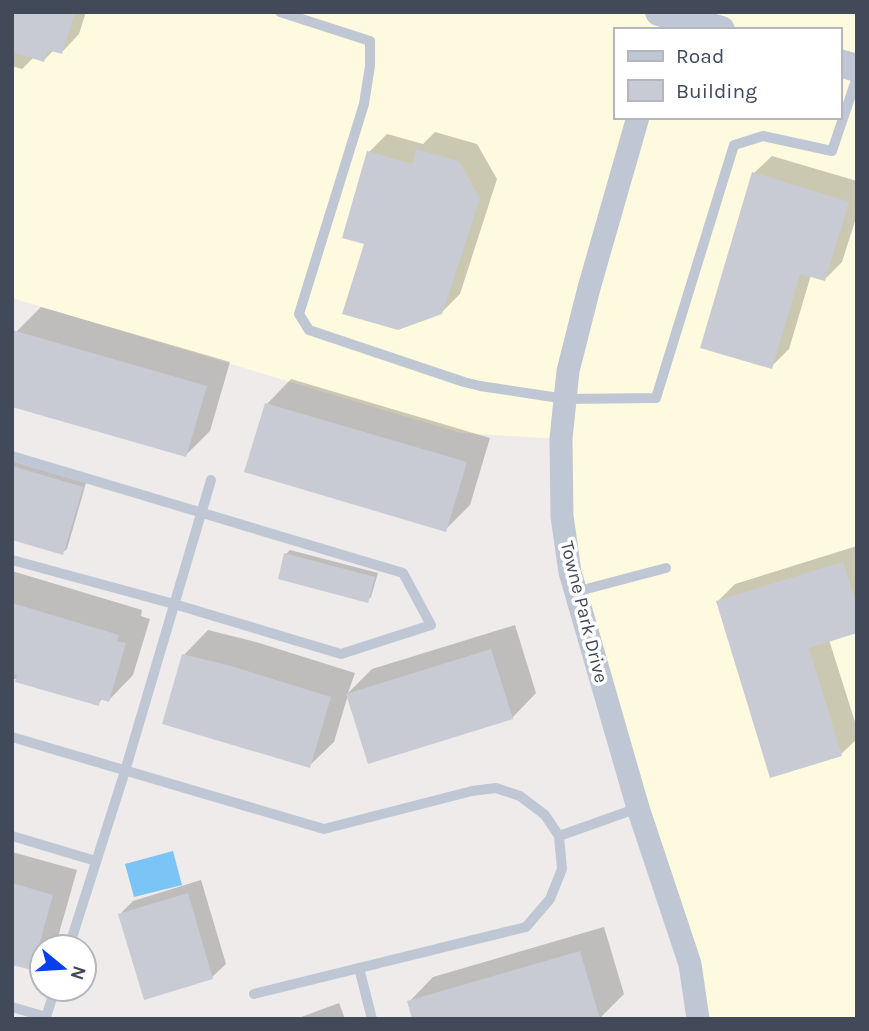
<svg xmlns="http://www.w3.org/2000/svg" width="869" height="1031" viewBox="0 0 869 1031" font-family="Karla,sans-serif">
	<rect width="100%" height="100%" fill="#efebeb"/>
	<!-- commercial -->
	<path fill="#fefadf" fill-rule="evenodd" d="M12 12H857V1019H698L570 572 561 439 460 433 12 298ZM615 30H839V117H615Z"/>
	<!-- water -->
	<polygon fill="#7ac5f5" points="173,851 182,885 134,897 125,864"/>
	<!-- shadow -->
	<g fill="#0003">
		<polygon points="12,12 86,12 79,34 62,52 54,50 44,60 34,57 22,69 12,66"/>
		<polygon points="435,132 477,144 497,179 460,294 441,313 366,243 369,152 387,134 423,144"/>
		<polygon points="772,156 857,181 857,215 842,262 825,279 811,275 789,349 771,367 754,173"/>
		<polygon points="41,307 230,362 210,431 186,455 16,332"/>
		<polygon points="291,379 490,438 470,505 445,530 267,404"/>
		<polygon points="12,461 86,483 67,549 62,553 12,538"/>
		<polygon points="857,546 857,631 829,640 857,728 857,739 841,754 718,601 735,584"/>
		<polygon points="290,550 378,573 371,597 367,601 286,554"/>
		<polygon points="12,571 142,610 141,616 150,619 133,675 109,700 103,698 98,704 12,678"/>
		<polygon points="515,625 536,693 512,718 348,695 334,742 309,766 184,655 208,630 256,642 355,673 348,693 372,669"/>
		<polygon points="12,852 77,870 56,944 52,947 42,947 42,957 31,968 12,963"/>
		<polygon points="201,880 226,964 212,977 120,914 133,901"/>
		<polygon points="604,927 624,994 599,1019 409,1002 433,977"/>
		<polygon points="339,1003 345,1019 296,1019"/>
	</g>
	<!-- building -->
	<g fill="#c9cbd4">
		<polygon points="12,12 75,12 62,54 48,50 44,62 12,52"/>
		<polygon points="416,149 459,161 480,198 442,314 398,330 342,314 364,244 342,238 367,151 412,164"/>
		<polygon points="752,172 849,202 825,281 800,274 772,369 700,348"/>
		<polygon points="12,330 207,386 186,457 12,407"/>
		<polygon points="265,403 467,462 446,532 244,472"/>
		<polygon points="12,466 83,487 63,555 12,540"/>
		<polygon points="284,553 375,577 368,603 278,579"/>
		<polygon points="843,562 857,607 857,633 809,648 842,756 770,778 716,601"/>
		<polygon points="12,603 119,635 117,641 126,643 109,702 100,699 99,706 15,682 17,675 12,673"/>
		<polygon points="491,649 513,719 368,764 346,694"/>
		<polygon points="182,654 231,666 331,697 310,768 162,724"/>
		<polygon points="12,883 53,895 32,970 12,965"/>
		<polygon points="188,893 213,979 144,1000 118,914"/>
		<polygon points="580,951 600,1019 412,1019 407,1001"/>
	</g>
	<g fill="none" stroke-linecap="round" stroke-linejoin="round">
		<!-- service -->
		<g stroke="#bfc7d5" stroke-width="10">
			<polyline points="280,12 370,41 370,66 364,104 299,314 309,330 464,382 480,386 566,399 656,398 734,145 763,136 832,151 857,77"/>
			<polyline points="12,456 403,573 431,625 341,654 174,604 12,560"/>
			<polyline points="575,592 666,568"/>
			<polyline points="12,737 324,829 472,791 496,788 520,796 545,815 559,836 562,869 550,899 526,927 254,994"/>
			<polyline points="12,836 96,861"/>
			<polyline points="559,836 638,808"/>
			<polyline points="69,947 125,771 211,480"/>
			<polyline points="359,968 372,1019"/>
			<polyline points="12,1007 46,1017 55,989"/>
		</g>
		<!-- minor -->
		<polyline stroke="#bfc7d5" stroke-width="23" points="638,117 589,288 568,371 561,439 562,516 570,572 638,808 690,964 698,1019"/>
		<!-- tertiary -->
		<g stroke="#bfc7d5" stroke-width="28">
			<polyline points="659,12 721,30"/>
			<polyline points="839,63 857,68"/>
		</g>
	</g>
	<g text-anchor="middle" dominant-baseline="central" stroke-width="7" stroke-linejoin="round" paint-order="stroke">
		<!-- street labels -->
		<g font-size="19" fill="#424a5a" stroke="#fff">
			<text transform="translate(584 612) rotate(76)">Towne Park Drive</text>
		</g>
	</g>
	<!-- border -->
	<rect width="869" height="1031" fill="none" stroke="#424a5a" stroke-width="28"/>
	<!-- legend -->
	<rect x="614" y="28" width="228" height="91" fill="#ffffff" stroke="#b3b7bd" stroke-width="2"/>
	<rect x="628" y="51" width="35" height="10" fill="#bfc7d5" stroke="#b3b7bd" stroke-width="2"/>
	<text x="676" y="63" font-size="21" fill="#424a5a">Road</text>
	<rect x="628" y="80" width="35" height="21" fill="#c9cbd4" stroke="#b3b7bd" stroke-width="2"/>
	<text x="676" y="98" font-size="21" fill="#424a5a">Building</text>
	<!-- north arrow -->
	<g transform="translate(63 968) rotate(108)"><circle r="33" fill="#ffffff" stroke="#b3b7bd" stroke-width="2"/>
	<path d="M0-5L12 26L0 18L-12 26Z" fill="#0440ef"/>
	<text y="-10" font-size="19" font-weight="bold" text-anchor="middle" fill="#424a5a">N</text>
	</g>
</svg>
